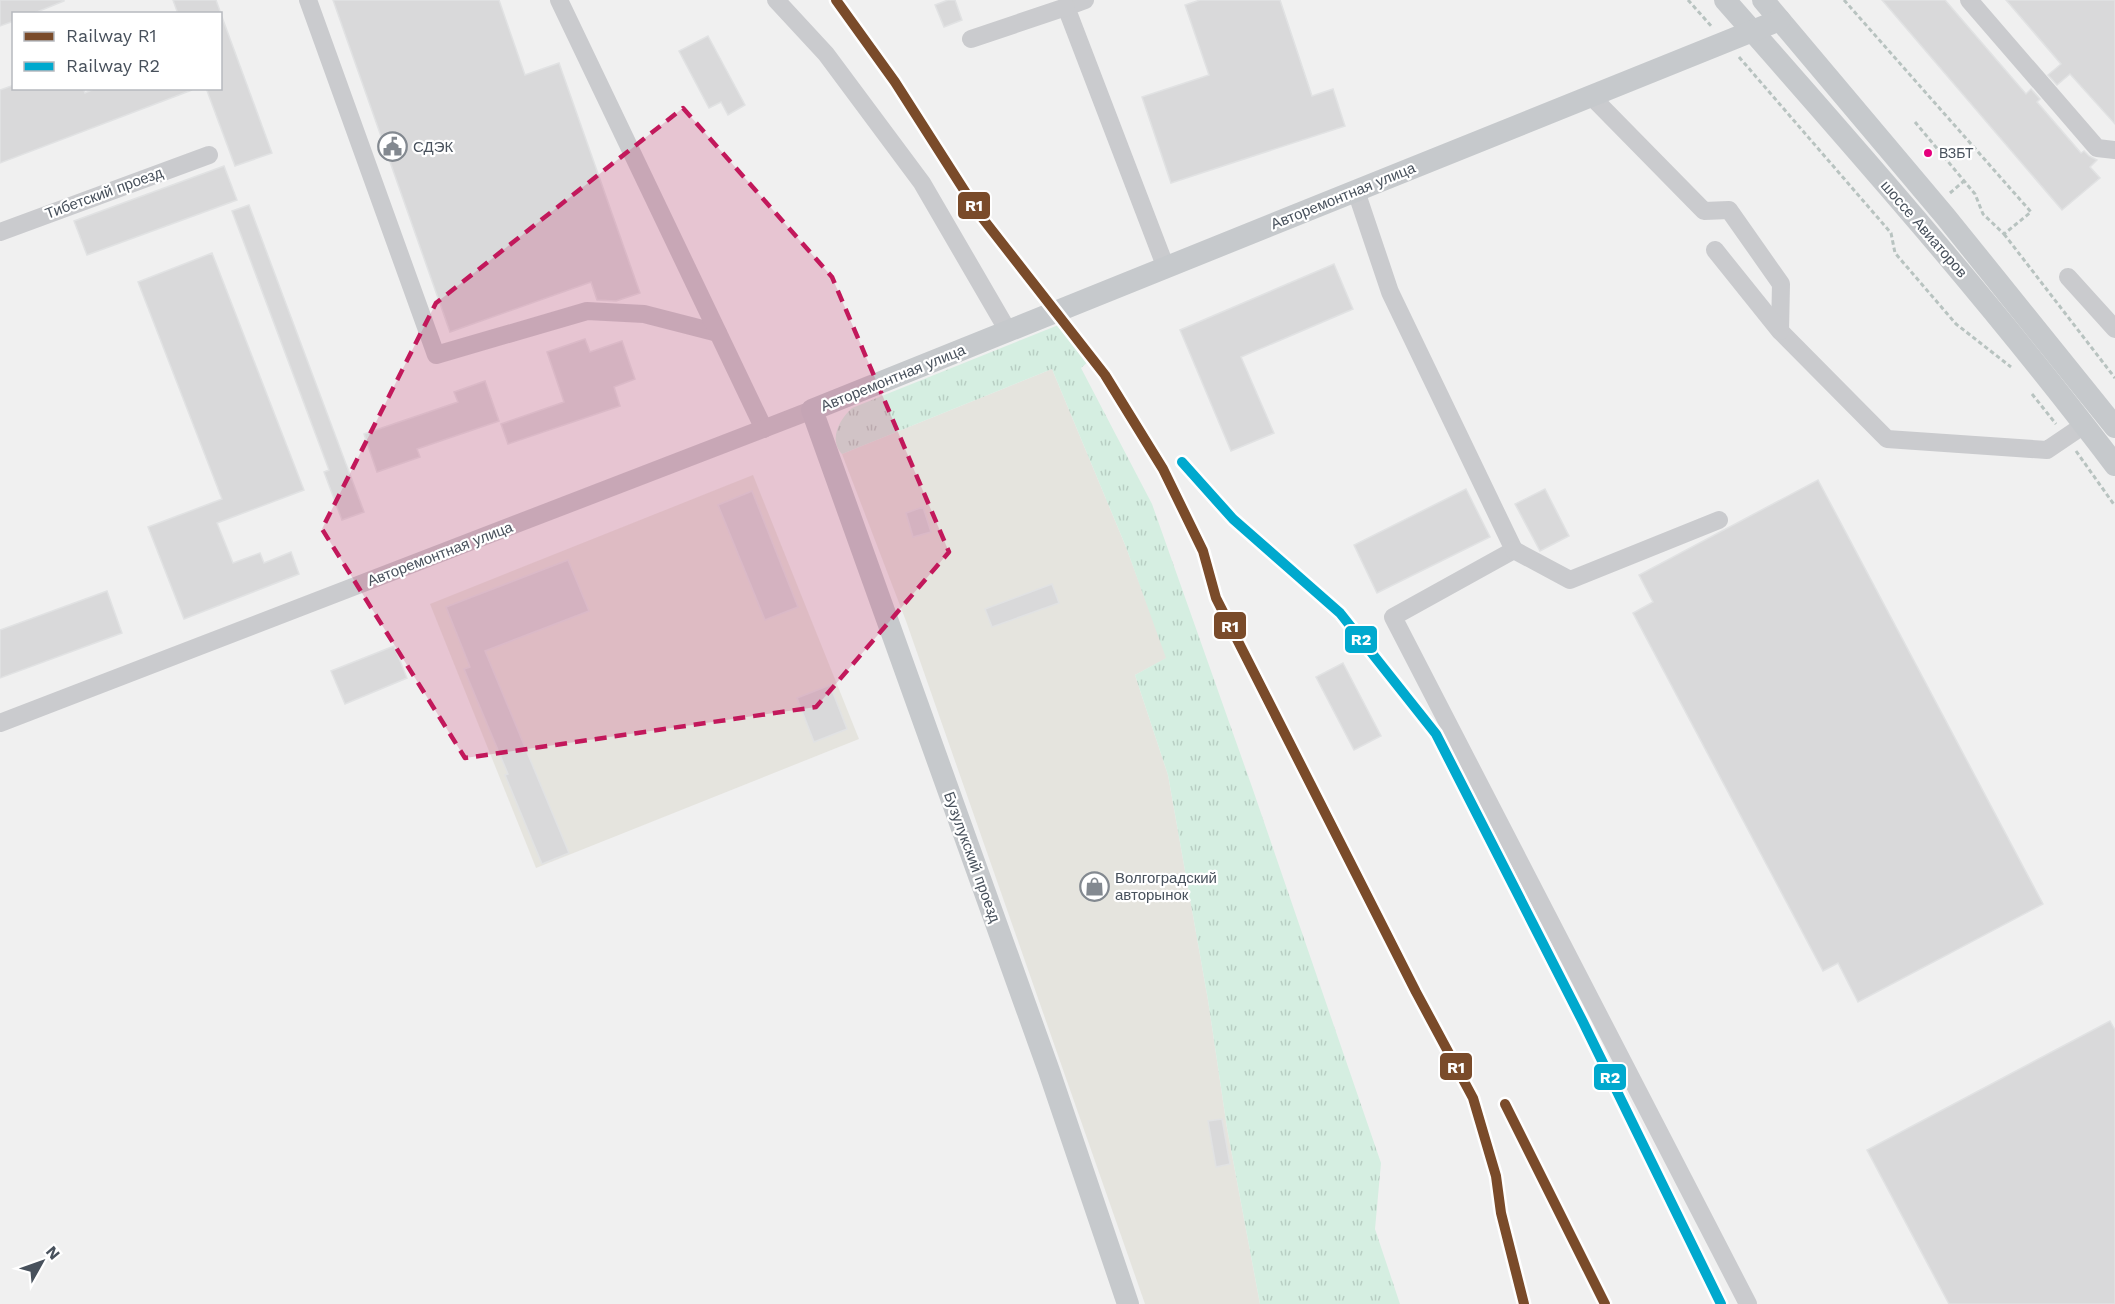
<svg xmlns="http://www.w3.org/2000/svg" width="2115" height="1304" viewBox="0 0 2115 1304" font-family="'Work Sans',sans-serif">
	<defs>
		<pattern id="grass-tufts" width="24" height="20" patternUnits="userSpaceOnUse" patternTransform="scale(1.5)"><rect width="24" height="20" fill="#d5eee1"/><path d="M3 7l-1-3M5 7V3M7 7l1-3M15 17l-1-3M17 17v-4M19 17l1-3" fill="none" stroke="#b8cec3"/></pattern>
	</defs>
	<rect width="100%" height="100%" fill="#f0f0f0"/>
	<!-- commercial -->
	<g fill="#e5e4de">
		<polygon points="1052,369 1126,547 1167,658 1135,675 1168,775 1208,1000 1227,1128 1260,1304 1145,1304 906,621 842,454"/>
		<polygon points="753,475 859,739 536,868 430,604"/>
	</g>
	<!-- grass -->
	<path fill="url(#grass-tufts)" d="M1061 324 1089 361 1081 368 1152 504 1252 787 1381 1163 1375 1229 1400 1304H1260L1227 1128 1208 1000 1168 775 1135 675 1166 658 1126 547 1052 369 842 454C828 439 840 419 852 408Z"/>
	<!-- building -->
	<g fill="#d9d9da" stroke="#e1e2e3" stroke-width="1.5">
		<polygon points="0,0 64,0 64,1 32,14 14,14 14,21 0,26"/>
		<polygon points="173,0 216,0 221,14 178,14"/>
		<polygon points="333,0 499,0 525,75 559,63 640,293 616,301 597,300 591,282 450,332"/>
		<polygon points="948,0 955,0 962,20 944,27 935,5"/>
		<polygon points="1200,0 1280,0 1312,96 1333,89 1345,126 1171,183 1142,97 1209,75 1185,5"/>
		<polygon points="1882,0 1945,0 2026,94 2031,89 2040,99 2037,102 2081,153 2084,151 2089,156 2097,160 2090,167 2100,178 2062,210"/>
		<polygon points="2006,0 2115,0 2115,124 2070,74 2057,85 2048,75 2061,64"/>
		<polygon points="220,17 222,17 272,153 235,166 206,88 220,88"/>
		<polygon points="708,36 745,105 728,115 721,102 709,108 679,51"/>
		<polygon points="14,85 14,88 83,88 85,93 96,88 192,90 0,163 0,90"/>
		<polygon points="224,166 237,200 87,255 74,221"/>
		<polygon points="249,205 364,512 342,520 324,472 329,470 232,211"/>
		<polygon points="212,253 304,490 217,523 233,563 260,553 264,563 291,552 299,574 184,619 148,527 222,499 138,282"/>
		<polygon points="1334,264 1353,309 1241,357 1274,433 1231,451 1180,330"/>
		<polygon points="585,339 590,352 622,341 635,379 614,387 620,406 508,444 501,424 564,402 547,352"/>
		<polygon points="485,381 499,421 417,449 420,457 377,472 364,434 458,402 454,392"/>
		<polygon points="1818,480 2043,904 1858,1002 1838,963 1823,971 1633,613 1653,602 1639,575"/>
		<polygon points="1466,489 1490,537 1377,593 1354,545"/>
		<polygon points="1545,489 1569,536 1540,551 1515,504"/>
		<polygon points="752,491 798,607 765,620 718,505"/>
		<polygon points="923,507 931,532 913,537 906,513"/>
		<polygon points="568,560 589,611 485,651 569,853 542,864 505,775 508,774 464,669 470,667 446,607"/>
		<polygon points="1052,584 1059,603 992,627 985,609"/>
		<polygon points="107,591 122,633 0,678 0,630"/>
		<polygon points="394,646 407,678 345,704 331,671"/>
		<polygon points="1343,663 1381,736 1354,750 1316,677"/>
		<polygon points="830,685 847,729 814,742 797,698"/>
		<polygon points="2110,1021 2115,1030 2115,1304 1949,1304 1867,1150"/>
		<polygon points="1222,1119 1230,1164 1216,1167 1208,1121"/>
	</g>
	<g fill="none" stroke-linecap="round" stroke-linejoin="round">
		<!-- path -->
		<g stroke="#b8c3c0" stroke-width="3" stroke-dasharray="4.5 3" stroke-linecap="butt">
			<polyline points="1688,0 1713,28"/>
			<polyline points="1844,0 2031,212 2004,234 1983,214 1975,194 1915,122"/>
			<polyline points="1739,57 1891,233 1895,253 1956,324 2011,367"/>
			<polyline points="1950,193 1964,181"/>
			<polyline points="2004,234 2115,378"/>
			<polyline points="2032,394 2056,424"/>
			<polyline points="2076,451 2115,506"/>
		</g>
		<!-- minor -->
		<g stroke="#cacbce" stroke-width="18">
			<polyline points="308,0 436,355 587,311 644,314 718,333"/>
			<polyline points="559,0 764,429"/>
			<polyline points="776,0 826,54 922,183 1008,331"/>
			<polyline points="1085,0 1066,7 1166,268"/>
			<polyline points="1969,0 2097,148 2115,150"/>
			<polyline points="971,39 1066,7"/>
			<polyline points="1591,96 1704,211 1729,210 1781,284 1780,331 1887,439 2047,450 2084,425"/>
			<polyline points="1356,191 1390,292 1514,550 1393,617 1748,1304"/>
			<polyline points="0,232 209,155"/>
			<polyline points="1715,250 1780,331"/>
			<polyline points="2068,277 2115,329"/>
			<polyline points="1514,550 1570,580 1719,520"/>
			<polyline points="0,723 812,410"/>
		</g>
		<!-- major -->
		<g stroke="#c6c9cc" stroke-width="22">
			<path d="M1725 0C1859 152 1993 304 2115 465"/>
			<polyline points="1763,0 1945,216 2115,427"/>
			<polyline points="1128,1304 1049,1071 812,410 1780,20"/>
		</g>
		<defs>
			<g id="rail-1">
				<polyline points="836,0 895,82 980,215 1105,375 1163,469 1203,551 1216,598 1416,992 1473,1098 1496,1176 1501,1213 1524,1304"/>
				<polyline points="1505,1104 1605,1304"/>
			</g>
			<polyline id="rail-2" points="1182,462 1233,519 1340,613 1436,734 1583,1022 1721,1304"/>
		</defs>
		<!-- rail-1 casing -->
		<use href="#rail-1" stroke="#fff" stroke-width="15"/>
		<!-- rail-2 casing -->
		<use href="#rail-2" stroke="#fff" stroke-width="15"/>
		<!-- rail-1 -->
		<use href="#rail-1" stroke="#7a4b2a" stroke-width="10"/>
		<!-- rail-2 -->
		<use href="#rail-2" stroke="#00a9ce" stroke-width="10"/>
	</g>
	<!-- marked area -->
	<path fill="#c2185b" fill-opacity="0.2" stroke="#c2185b" stroke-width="4.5" stroke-dasharray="12 8" stroke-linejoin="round" d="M683 108 832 277 949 552 816 707 465 758 322 529 436 303Z"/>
	<!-- icons -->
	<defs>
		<symbol id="civic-ring" viewBox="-11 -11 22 22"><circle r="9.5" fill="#fff" stroke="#838990" stroke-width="1.5"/><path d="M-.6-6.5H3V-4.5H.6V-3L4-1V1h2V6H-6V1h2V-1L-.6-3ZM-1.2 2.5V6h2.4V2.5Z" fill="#838990"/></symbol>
		<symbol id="shop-ring" viewBox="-11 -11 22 22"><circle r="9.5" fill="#fff" stroke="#838990" stroke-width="1.5"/><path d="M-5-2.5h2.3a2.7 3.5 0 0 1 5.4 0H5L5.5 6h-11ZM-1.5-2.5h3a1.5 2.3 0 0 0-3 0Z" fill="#838990"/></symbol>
	</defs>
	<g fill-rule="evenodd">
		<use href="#civic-ring" x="376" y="130" width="33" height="33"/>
		<use href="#shop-ring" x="1078" y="870" width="33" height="33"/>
	</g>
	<!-- markers -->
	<circle fill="#e5007d" stroke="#fff" stroke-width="2" cx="1928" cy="153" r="5"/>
	<g text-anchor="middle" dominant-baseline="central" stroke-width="4.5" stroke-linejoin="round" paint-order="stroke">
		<!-- bus labels -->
		<g font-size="14" fill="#48515c" stroke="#fff" text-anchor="start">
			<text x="1939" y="153">ВЗБТ</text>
		</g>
		<!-- poi labels -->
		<g font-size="15" fill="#48515c" stroke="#fff" text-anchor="start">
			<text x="413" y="147">СДЭК</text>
			<text x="1115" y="878">Волгоградский<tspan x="1115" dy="17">авторынок</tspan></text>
		</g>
		<!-- street labels -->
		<g font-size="15" fill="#48515c" stroke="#fff">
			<text transform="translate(104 193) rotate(-20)">Тибетский проезд</text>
			<text transform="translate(1343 196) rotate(-22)">Авторемонтная улица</text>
			<text transform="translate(1924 229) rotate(49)">шоссе Авиаторов</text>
			<text transform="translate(893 378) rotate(-22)">Авторемонтная улица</text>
			<text transform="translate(440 554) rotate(-21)">Авторемонтная улица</text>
			<text transform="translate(972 857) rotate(70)">Бузулукский проезд</text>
		</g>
	</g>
	<g stroke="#fff" stroke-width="2">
		<rect x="957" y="191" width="34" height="29" rx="6" fill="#7a4b2a"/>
		<rect x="1213" y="611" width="34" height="29" rx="6" fill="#7a4b2a"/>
		<rect x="1344" y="625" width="34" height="29" rx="6" fill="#00a9ce"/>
		<rect x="1439" y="1052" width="34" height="29" rx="6" fill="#7a4b2a"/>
		<rect x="1593" y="1063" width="34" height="28" rx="6" fill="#00a9ce"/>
	</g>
	<g font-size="16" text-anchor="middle" font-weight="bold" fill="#fff">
		<text x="974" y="211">R1</text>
		<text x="1230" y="632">R1</text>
		<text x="1361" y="645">R2</text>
		<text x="1456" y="1073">R1</text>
		<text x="1610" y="1083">R2</text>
	</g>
	<!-- legend -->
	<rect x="12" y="12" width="210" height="78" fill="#ffffff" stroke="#b6b9be" stroke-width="1.5"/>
	<rect x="24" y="32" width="30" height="9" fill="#7a4b2a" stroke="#b6b9be" stroke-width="1.5"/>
	<text x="66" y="42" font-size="18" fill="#48515c">Railway R1</text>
	<rect x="24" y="62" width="30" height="9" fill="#00a9ce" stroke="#b6b9be" stroke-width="1.5"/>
	<text x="66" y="72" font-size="18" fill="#48515c">Railway R2</text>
	<!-- north arrow -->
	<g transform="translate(42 1262) rotate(50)" stroke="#ffffff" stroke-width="4.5" paint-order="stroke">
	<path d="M0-4.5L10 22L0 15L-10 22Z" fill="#48515c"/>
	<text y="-9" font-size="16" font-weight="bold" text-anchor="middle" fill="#48515c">N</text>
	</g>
</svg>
